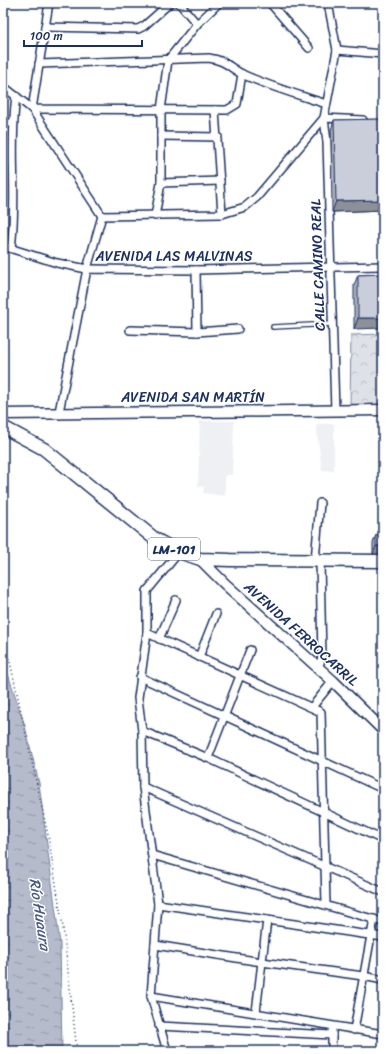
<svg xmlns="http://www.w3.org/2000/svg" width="386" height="1054" viewBox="0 0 386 1054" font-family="Sriracha,sans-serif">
	<defs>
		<pattern id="forest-crowns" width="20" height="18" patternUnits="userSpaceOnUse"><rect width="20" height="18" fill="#dee1e7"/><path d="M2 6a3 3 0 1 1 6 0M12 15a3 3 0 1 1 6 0" fill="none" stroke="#bec1c9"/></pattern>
		<pattern id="water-ripples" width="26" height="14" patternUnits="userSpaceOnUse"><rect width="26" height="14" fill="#b5bbca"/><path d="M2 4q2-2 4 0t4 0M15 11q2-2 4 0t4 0" fill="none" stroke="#9298a7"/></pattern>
	</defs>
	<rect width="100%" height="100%" fill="#fff"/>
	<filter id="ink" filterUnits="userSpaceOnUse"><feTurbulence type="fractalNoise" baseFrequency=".025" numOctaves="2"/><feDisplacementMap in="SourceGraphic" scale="8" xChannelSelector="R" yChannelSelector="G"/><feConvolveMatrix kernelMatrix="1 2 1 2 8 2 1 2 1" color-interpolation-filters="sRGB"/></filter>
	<g filter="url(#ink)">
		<!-- built -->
		<g fill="#eff0f4">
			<polygon points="200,421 234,421 232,475 225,475 225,496 203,493 204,487 198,486"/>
			<polygon points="316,424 334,424 334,471 322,470"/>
		</g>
		<!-- forest -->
		<polygon fill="url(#forest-crowns)" stroke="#7c88a2" points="383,334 383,405 350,405 351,335"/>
		<!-- water -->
		<polygon fill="url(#water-ripples)" stroke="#77839f" points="3,668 8,674 25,726 39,783 60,944 62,1051 3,1051"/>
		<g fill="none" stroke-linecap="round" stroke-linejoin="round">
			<defs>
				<polyline id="service" points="273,327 333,324"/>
				<g id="minor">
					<polyline points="49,3 32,109 102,216"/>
					<polyline points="179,3 197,24"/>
					<polyline points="270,3 309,48"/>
					<polyline points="45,27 138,29 144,26 170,3"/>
					<polyline points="337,50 383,54"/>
					<path d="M39 64 209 58C228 61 229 68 244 75 271 87 299 95 326 104"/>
					<polyline points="3,86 32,109 227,110 237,104 242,74"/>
					<polyline points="215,110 222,214"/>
					<polyline points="3,123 13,123"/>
					<polyline points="161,136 218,137"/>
					<polyline points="161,183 220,181"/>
					<polyline points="155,216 161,183 161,110 168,60 197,24 219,3"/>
					<polyline points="3,246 57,263 87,269 102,216 222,214 245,207 257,197 324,118 337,50 328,3"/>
					<path d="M11 248C18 198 9 147 16 96"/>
					<polyline points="196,270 197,332"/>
					<polyline points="130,330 197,332 238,329"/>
					<polyline points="335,411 327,142 324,118 363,120"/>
					<polyline points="59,412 87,269 196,270 383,266"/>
					<polyline points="315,560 320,503"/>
					<polyline points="147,633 321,712 326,904"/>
					<polyline points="159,639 176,600"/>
					<polyline points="199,657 216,614"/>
					<polyline points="318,667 322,658 320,561"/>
					<polyline points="140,677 383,789"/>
					<polyline points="312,707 333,681"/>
					<polyline points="142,731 208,758 383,840"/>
					<polyline points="208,758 250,650"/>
					<polyline points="143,787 383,892"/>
					<polyline points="152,855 383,922"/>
					<polyline points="158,904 383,937"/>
					<polyline points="155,945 262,962 363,976 383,980"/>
					<polyline points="151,996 383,1034"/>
					<polyline points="256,1012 267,920"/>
					<polyline points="159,1026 332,1035"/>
					<polyline points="354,1030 374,919"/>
					<polyline points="332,1031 332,1051"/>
					<polyline points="167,1051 151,996 158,904 143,787 142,731 138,698 147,633 147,591 179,552"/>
				</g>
				<g id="secondary">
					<polyline points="3,414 383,410"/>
					<polyline points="200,559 225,584 333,681 383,730"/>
				</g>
				<polyline id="primary" points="3,427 44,449 155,539 179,552 200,559 230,560 383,561"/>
			</defs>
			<!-- service casing -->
			<use href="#service" stroke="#1b2f5e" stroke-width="6"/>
			<!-- minor casing -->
			<use href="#minor" stroke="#1b2f5e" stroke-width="10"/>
			<!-- secondary casing -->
			<use href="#secondary" stroke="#1b2f5e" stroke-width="13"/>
			<!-- primary casing -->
			<use href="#primary" stroke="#1b2f5e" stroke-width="15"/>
			<!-- path -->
			<polyline stroke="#1b2f5e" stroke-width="1.5" stroke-dasharray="1 3" stroke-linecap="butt" points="3,639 11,666 48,835 63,927 77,1051"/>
			<!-- service -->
			<use href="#service" stroke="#fff" stroke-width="3.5"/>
			<!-- minor -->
			<use href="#minor" stroke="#fff" stroke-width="7"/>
			<!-- secondary -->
			<use href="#secondary" stroke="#fff" stroke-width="10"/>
			<!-- primary -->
			<use href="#primary" stroke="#fff" stroke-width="12"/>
		</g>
		<!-- wall -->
		<g fill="#aeb1bb" stroke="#1b2f5e">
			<polygon points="383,119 383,210 332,212 331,130 334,120"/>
			<polygon points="383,274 354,329 354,285 358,275"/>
			<polygon points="383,534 383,554 373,554 373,543 376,535"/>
		</g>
		<!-- shaded-wall -->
		<g fill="#8d9099" stroke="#1b2f5e">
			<polygon points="383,200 383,210 332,212 336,201"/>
			<polygon points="358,318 383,318 383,328 354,329"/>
			<polygon points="376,546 383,546 383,554 373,554"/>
		</g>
		<!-- building -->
		<g fill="#caceda" stroke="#1b2f5e">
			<polygon points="383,119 383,200 336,201 334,120"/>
			<polygon points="383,274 383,318 358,318 358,275"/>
			<polygon points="383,534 383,546 376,546 376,535"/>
		</g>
	</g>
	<g text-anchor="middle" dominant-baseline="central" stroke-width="3" stroke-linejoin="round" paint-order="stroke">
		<!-- shield labels -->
		<rect fill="#fff" stroke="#5f6d8e" stroke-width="1" x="148" y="538" width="52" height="22" rx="3"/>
		<g font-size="13" font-weight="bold" fill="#1b2f5e">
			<text x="174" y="549">LM-101</text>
		</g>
		<!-- street labels -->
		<g font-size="14" fill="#1b2f5e" stroke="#fff">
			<text x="174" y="256">AVENIDA LAS MALVINAS</text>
			<text transform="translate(318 265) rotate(-92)">CALLE CAMINO REAL</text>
			<text x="193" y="397">AVENIDA SAN MARTÍN</text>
			<text transform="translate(301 634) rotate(42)">AVENIDA FERROCARRIL</text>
		</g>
		<!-- water labels -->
		<g font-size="15" font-style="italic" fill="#49597e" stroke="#fff">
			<text transform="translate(40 914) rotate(81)">Río Huaura</text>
		</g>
	</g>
	<!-- margin -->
	<rect width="386" height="1054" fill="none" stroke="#fff" stroke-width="16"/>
	<rect x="8" y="8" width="370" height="1038" fill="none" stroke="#1b2f5e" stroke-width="1.5" filter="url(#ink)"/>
	<!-- scale -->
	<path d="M24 40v6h118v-6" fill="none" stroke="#1b2f5e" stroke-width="2"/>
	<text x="30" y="40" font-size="12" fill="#1b2f5e" stroke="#ffffff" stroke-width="3" paint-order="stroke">100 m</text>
</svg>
